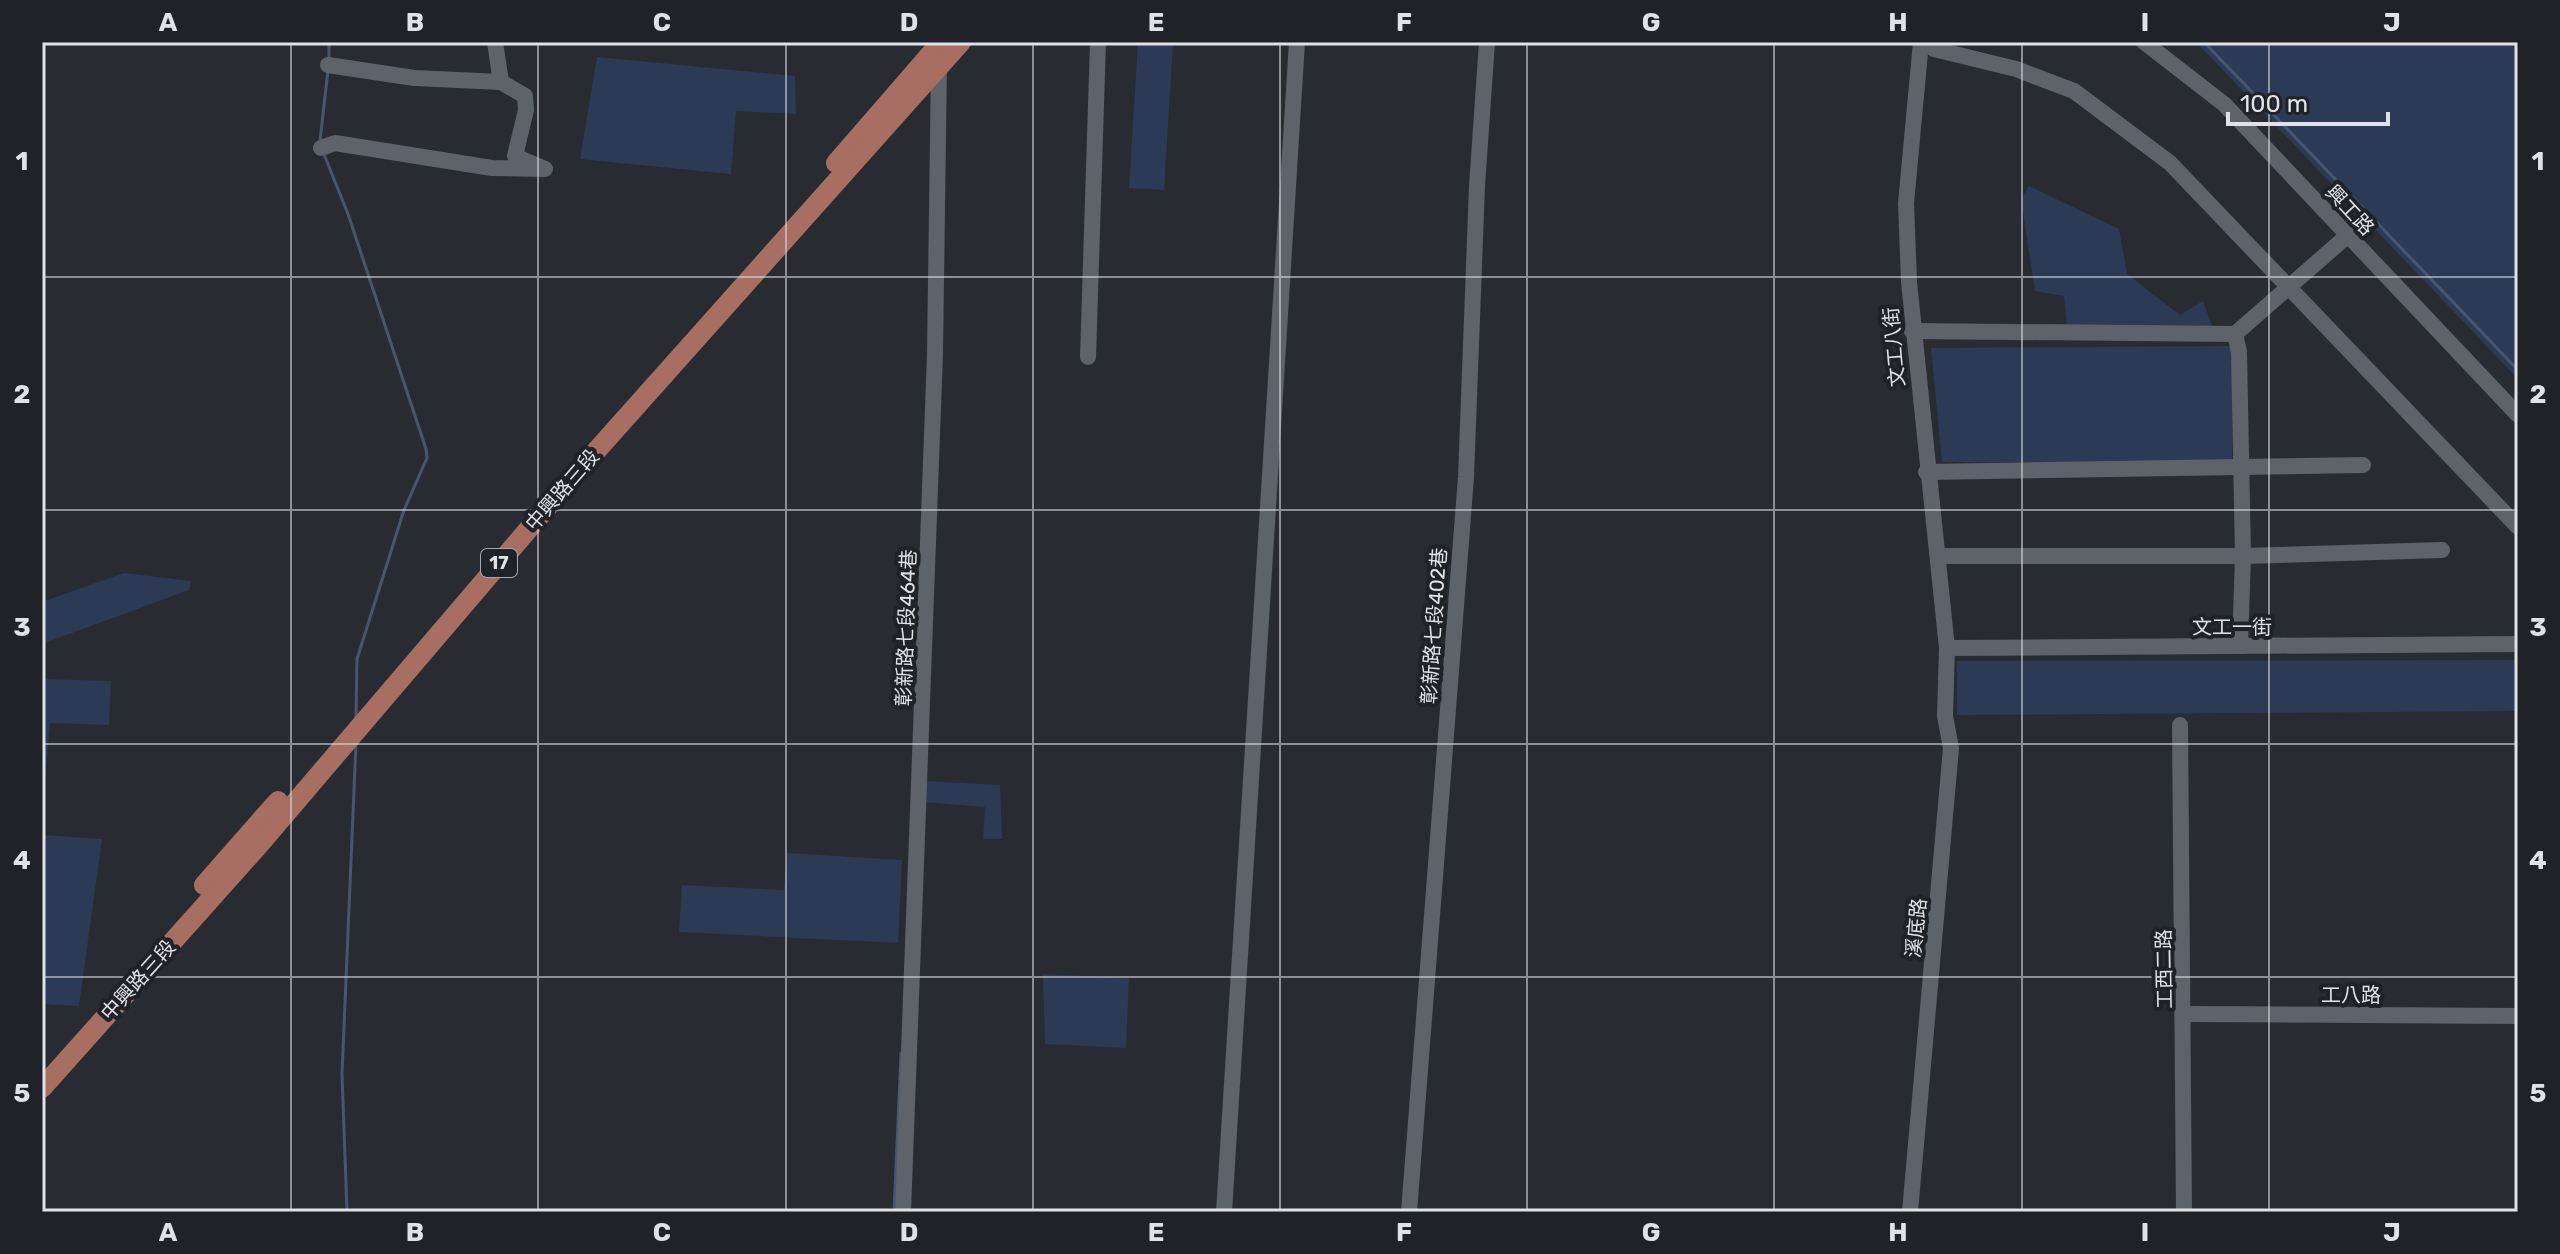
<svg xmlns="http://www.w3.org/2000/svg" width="2560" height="1254" viewBox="0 0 2560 1254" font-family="Rubik,'Noto Sans TC',sans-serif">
	<rect width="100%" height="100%" fill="#282c32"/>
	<!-- green -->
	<g fill="#2c3a55">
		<polygon points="1138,42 1173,42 1164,190 1129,188"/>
		<polygon points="2196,42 2518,42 2518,379"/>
		<polygon points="597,57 795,76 796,114 736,111 731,174 580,159"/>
		<polygon points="2029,186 2119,229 2127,274 2180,315 2203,301 2214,331 2067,330 2064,296 2035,291 2021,199"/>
		<polygon points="2232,346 2232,463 1942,462 1931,348"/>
		<polygon points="124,573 191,581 189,590 42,644 42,602"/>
		<polygon points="2518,660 2518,711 1957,715 1957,661"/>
		<polygon points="42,679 111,681 109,725 50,723 42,814"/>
		<polygon points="925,781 1000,785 1002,839 983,839 985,807 925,802"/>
		<polygon points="42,835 102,839 79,1006 42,1004"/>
		<polygon points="787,853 902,860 898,943 679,932 682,885 784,890"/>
		<polygon points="1043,974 1129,978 1126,1048 1045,1044"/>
	</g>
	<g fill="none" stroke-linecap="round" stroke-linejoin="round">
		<!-- stream -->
		<g stroke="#48556f" stroke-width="3">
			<polyline points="2204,42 2518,370"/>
			<polyline points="329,58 329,42"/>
			<polyline points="320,141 328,70"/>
			<polyline points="323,152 348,214 426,449 427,458 404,510 357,659 356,719"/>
			<polyline points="347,1212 342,1074 356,743"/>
			<polyline points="894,1212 901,1053"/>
		</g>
		<!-- minor -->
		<g stroke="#5e626a" stroke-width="16">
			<polyline points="1926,42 1934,49 2016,69 2074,91 2170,163 2518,527"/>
			<polyline points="2144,42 2224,104 2518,415"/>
			<polyline points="328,65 414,78 501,82"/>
			<polyline points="321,148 335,143 492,168 545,169 515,156 526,110 525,96 501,82 495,42"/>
			<polyline points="1912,331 2235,334 2347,236"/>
			<polyline points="2235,334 2239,352 2243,556 2240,646"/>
			<polyline points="1088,357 1098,42"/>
			<polyline points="1926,472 2363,465"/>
			<polyline points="1938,556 2243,556 2442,550"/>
			<polyline points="1947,648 2518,644"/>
			<polyline points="2180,725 2184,1212"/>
			<polyline points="2184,1014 2518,1016"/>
			<polyline points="903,1212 935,354 939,62"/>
			<polyline points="1224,1212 1297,42"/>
			<polyline points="1409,1212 1466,477 1477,186 1487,42"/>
			<polyline points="1910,1212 1951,748 1945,716 1947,648 1909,282 1906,203 1921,42"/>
		</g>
		<!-- major -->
		<g stroke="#a76e61" stroke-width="20">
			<polyline points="836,163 941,42"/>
			<polyline points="204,885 278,801"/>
			<polyline points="42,1088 258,846 573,477 961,42"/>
		</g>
	</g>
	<!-- grid -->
	<path fill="none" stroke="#e0e2e7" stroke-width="2" stroke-opacity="0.55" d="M291 42V1212M538 42V1212M786 42V1212M1033 42V1212M1280 42V1212M1527 42V1212M1774 42V1212M2022 42V1212M2269 42V1212M42 277H2518M42 510H2518M42 744H2518M42 977H2518"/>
	<g text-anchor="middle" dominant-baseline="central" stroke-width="8" stroke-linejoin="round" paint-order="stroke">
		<!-- shield labels -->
		<rect fill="#1f2228" stroke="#a6a8ae" stroke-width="2" x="481" y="549" width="36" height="28" rx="6"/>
		<g font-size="18" font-weight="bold" fill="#e0e2e7">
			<text x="499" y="563">17</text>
		</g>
		<!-- street labels -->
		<g font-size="20" fill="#e0e2e7" stroke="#1f2228">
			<text transform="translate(2350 210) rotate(47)">興工路</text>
			<text transform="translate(1894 347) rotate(-95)">文工八街</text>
			<text transform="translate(562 490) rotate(-49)">中興路三段</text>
			<text transform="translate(1434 626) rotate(-86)">彰新路七段402巷</text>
			<text x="2232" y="627">文工一街</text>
			<text transform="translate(906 628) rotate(-88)">彰新路七段464巷</text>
			<text transform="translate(1916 928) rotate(-84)">溪底路</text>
			<text transform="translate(2164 969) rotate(-91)">工西二路</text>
			<text transform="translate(138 980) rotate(-48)">中興路三段</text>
			<text x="2351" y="995">工八路</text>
		</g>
	</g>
	<!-- border -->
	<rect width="2560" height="1254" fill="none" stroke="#1f2228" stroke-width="88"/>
	<!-- scale -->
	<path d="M2228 112v12h160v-12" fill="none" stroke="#e0e2e7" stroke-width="4"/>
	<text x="2240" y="112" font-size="24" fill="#e0e2e7" stroke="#1f2228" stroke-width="6" paint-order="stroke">100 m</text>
	<rect x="44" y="44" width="2472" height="1166" fill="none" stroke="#e0e2e7" stroke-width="3"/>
	<g font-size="26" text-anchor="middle" font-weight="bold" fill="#e0e2e7">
		<text x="168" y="31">A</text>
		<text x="415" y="31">B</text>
		<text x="662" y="31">C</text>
		<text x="909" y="31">D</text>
		<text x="1156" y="31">E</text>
		<text x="1404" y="31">F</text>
		<text x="1651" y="31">G</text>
		<text x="1898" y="31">H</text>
		<text x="2145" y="31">I</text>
		<text x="2392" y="31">J</text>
		<text x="22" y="170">1</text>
		<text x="2538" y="170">1</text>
		<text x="22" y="403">2</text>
		<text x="2538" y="403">2</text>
		<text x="22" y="636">3</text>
		<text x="2538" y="636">3</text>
		<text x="22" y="869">4</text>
		<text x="2538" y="869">4</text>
		<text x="22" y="1102">5</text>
		<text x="2538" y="1102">5</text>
		<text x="168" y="1241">A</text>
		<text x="415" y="1241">B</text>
		<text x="662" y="1241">C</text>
		<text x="909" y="1241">D</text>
		<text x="1156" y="1241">E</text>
		<text x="1404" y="1241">F</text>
		<text x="1651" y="1241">G</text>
		<text x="1898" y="1241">H</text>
		<text x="2145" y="1241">I</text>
		<text x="2392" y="1241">J</text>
	</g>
</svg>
